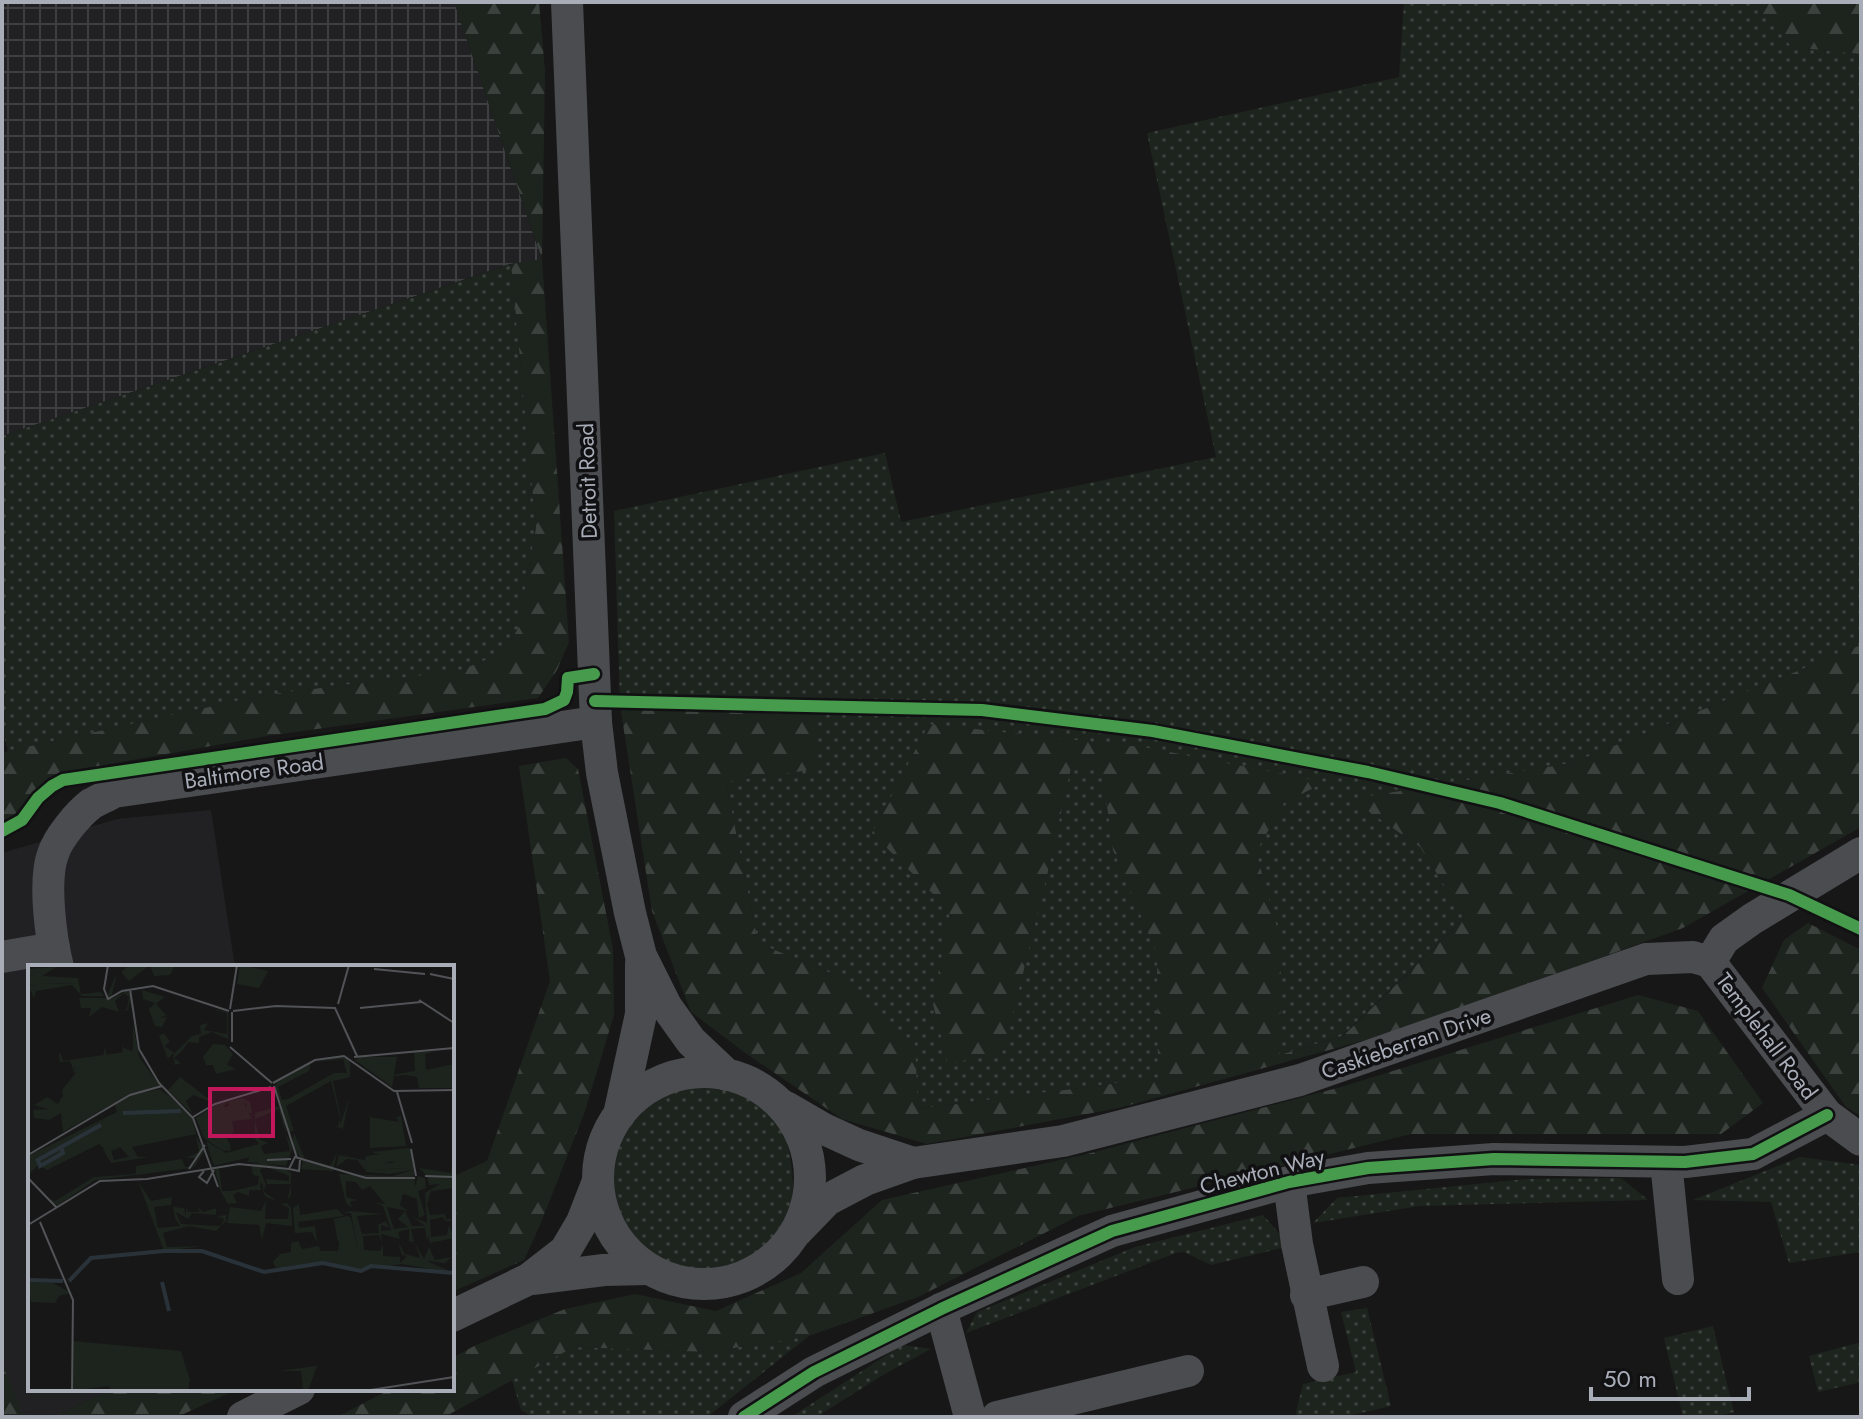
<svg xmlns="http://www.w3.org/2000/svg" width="1863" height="1419" viewBox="0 0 1863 1419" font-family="Jost,sans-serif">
	<defs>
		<pattern id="industrial-grid" width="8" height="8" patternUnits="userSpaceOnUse" patternTransform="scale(2)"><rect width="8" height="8" fill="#212123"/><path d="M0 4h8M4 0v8" fill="none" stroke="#3e3f41"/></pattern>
		<pattern id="grass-dots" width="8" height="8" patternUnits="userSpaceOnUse" patternTransform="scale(2)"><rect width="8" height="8" fill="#1d241e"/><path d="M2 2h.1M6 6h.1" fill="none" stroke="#3b413d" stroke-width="1.8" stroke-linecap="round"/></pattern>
		<pattern id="forest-firs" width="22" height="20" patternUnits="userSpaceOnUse" patternTransform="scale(2)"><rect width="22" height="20" fill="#1d241e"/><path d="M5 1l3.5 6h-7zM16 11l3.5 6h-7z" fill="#3b413d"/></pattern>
	</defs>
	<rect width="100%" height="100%" fill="#171717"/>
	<!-- built -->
	<polygon fill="#212123" points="211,810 235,967 30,967 30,1389 112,1389 57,1415 22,1414 2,1364 2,853 117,819"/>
	<!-- industrial -->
	<polygon fill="url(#industrial-grid)" points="2,2 454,2 542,260 510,264 2,436"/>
	<!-- grass -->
	<g fill="url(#grass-dots)">
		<polygon points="1404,2 1754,2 1792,47 1861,54 1861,645 1572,763 1352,799 1420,847 1465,918 1342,1036 1280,1055 1158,1078 917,1109 833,974 758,943 726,782 817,709 620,705 614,511 885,453 901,522 1216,457 1147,133 1399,77"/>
		<polygon points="511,264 536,528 518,629 501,654 458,671 264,695 8,751 2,728 2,436"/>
		<path d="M688 1088C713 1088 735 1089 757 1103 762 1106 769 1109 772 1113 784 1125 787 1141 790 1157 793 1174 795 1195 789 1211 773 1254 730 1276 687 1267 660 1262 638 1248 623 1225 598 1183 614 1135 650 1106 655 1103 659 1098 665 1096 672 1092 680 1090 688 1088Z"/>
		<polygon points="1800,1157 1861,1165 1861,1252 1789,1263 1771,1202 1693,1200"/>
		<polygon points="1621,1178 1648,1200 1420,1206 1313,1223 1337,1198 1527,1179"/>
		<polygon points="1263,1215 1290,1246 1211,1265 1184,1252 1176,1253 966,1333 977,1312 1135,1247"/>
		<polygon points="1367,1308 1391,1406 1343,1417 1297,1417 1296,1412 1303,1384 1356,1372 1341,1312"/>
		<polygon points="1713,1326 1734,1412 1715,1417 1683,1417 1664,1338"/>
		<polygon points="809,1336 707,1417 533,1417 521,1410 512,1380 574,1347 708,1352"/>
		<polygon points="1861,1342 1861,1382 1818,1392 1809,1356"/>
		<polygon points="902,1345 931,1349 888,1372 816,1417 791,1417"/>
	</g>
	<!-- forest -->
	<g fill="url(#forest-firs)">
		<polygon points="454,2 539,2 545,71 542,260 569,642 557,670 538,698 267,736 76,770 48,778 12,817 2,821 2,753 8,751 264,695 458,671 501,654 518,629 536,528 511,264 542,259"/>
		<polygon points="1752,2 1861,2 1861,54 1792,47"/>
		<polygon points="1861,645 1861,827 1683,928 1391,1033 1119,1108 927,1144 842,1119 744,1052 691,1012 652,911 620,705 817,709 817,769 726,782 758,943 833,974 915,1044 918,1109 1158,1078 1157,954 1113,850 1102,768 1071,768 1046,880 1004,1050 948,1065 933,1004 950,911 872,833 929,724 1149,748 1325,782 1284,803 1256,852 1281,942 1280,1055 1343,1036 1465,918 1420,847 1351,799 1572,763"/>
		<polygon points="566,758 578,769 613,949 614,1015 585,1111 540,1225 524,1260 452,1292 452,1177 487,1161 550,981 519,766"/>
		<polygon points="1808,923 1861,950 1861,1116 1846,1107 1762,988 1784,940"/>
		<polygon points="1638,995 1698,1011 1763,1103 1721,1134 1411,1134 1078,1216 918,1297 809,1336 708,1352 574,1347 444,1417 337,1417 391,1389 452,1389 452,1358 476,1345 565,1309 635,1294 716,1311 801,1273 882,1200 1087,1154 1341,1087"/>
		<polygon points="2,1364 23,1414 57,1415 112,1389 238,1389 177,1417 2,1417"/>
	</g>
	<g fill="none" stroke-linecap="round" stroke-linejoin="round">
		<!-- minor -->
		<g stroke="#4b4c50" stroke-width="32">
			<polyline points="567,2 596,722 602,773 630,913 641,956 666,1006 691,1041 727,1075"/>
			<polyline points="2,957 54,948"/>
			<polyline points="1710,962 1827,1115 1861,1140"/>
			<polyline points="1710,962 1724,939 1752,919 1861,853"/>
			<path d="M58 967C51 939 43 881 53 854 58 838 78 814 91 804 98 800 107 796 114 792L596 722"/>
			<circle cx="704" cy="1178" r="106"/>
			<polyline points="786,1107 824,1129 859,1145 913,1163"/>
			<polyline points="619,1115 641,1014 641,964"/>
			<polyline points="1666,1162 1678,1279"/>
			<polyline points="1289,1182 1297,1244 1323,1366"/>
			<polyline points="797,1231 827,1200 865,1180 913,1163 1063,1141 1300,1080 1646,959 1693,957 1710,962"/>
			<polyline points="532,1279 604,1270 648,1269"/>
			<polyline points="1306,1295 1363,1282"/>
			<polyline points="941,1309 970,1417"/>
			<polyline points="452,1316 529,1279 565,1251 582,1222 598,1181"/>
			<polyline points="243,1417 299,1389"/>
			<polyline points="744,1417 814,1372 941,1309 1112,1231 1289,1182 1368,1168 1494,1159 1685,1162 1753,1154 1827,1115"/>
			<polyline points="997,1417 1188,1371"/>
		</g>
		<defs>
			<g id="cycleway">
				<polyline points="595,701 982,710 1153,731 1368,772 1500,803 1789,895 1861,929"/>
				<polyline points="2,831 22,820 38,798 52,786 63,780 545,709 564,700 567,692 568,678 594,674"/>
				<polyline points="744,1417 814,1372 941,1309 1112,1231 1289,1182 1368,1168 1494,1159 1685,1162 1753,1154 1827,1115"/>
			</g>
		</defs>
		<!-- cycleway casing -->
		<use href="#cycleway" stroke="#111113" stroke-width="17"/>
		<!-- cycleway -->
		<use href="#cycleway" stroke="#469c4c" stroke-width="12"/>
	</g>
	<g text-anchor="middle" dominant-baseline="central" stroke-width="7" stroke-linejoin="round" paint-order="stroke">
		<!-- street labels -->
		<g font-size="22" fill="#a8adb8" stroke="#111113">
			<text transform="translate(587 481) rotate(-92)">Detroit Road</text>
			<text transform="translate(254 771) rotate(-8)">Baltimore Road</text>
			<text transform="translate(1767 1036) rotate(53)">Templehall Road</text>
			<text transform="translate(1406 1043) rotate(-19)">Caskieberran Drive</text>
			<text transform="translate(1262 1171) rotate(-14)">Chewton Way</text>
		</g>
	</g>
	<!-- overview -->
	<g transform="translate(28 965)">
		<rect width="426" height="426" fill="#171717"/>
		<path d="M28 2 14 11 50 13 51 19 11 18V12L0 10V4ZM114 25 137 32 128 39 138 50 132 53 139 52 134 62 127 61 121 44 127 38 115 34ZM182 44 200 47V74L184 67 171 72V78L160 77 154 86 146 93 153 98 147 100 145 88 140 94 131 71 136 68 142 77 136 81 147 88 164 71 173 69 172 60 180 58 176 65 199 69V48ZM105 59 111 92 132 121 102 129 35 167 33 148 21 155 6 153 5 145 20 144 6 140 19 132 30 139 48 108 46 96 32 97 31 90 32 87 35 96 75 90 77 83 79 90 95 88 94 81 100 87 105 85ZM132 124 155 146 163 168 78 185 71 179 19 205 10 200 0 210V191L89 147 87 140 104 130ZM214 134 224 154 204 156 206 167 198 172 202 179 203 186 177 168 172 154ZM319 251 323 253 330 286H314L309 273 306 254ZM0 317 25 318 43 328 31 331 27 338 3 337Z" fill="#1d241e"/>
		<path d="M89 8 83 34 100 25 103 31 105 49 102 35 100 45 93 46 99 44 101 32 96 28 87 36 91 47 74 42 61 52 63 43H53L51 33H78ZM0 10 12 12 11 18 51 19 53 29 73 27 76 31H54L44 20 8 26 6 33 0 20 9 22 0 19ZM94 82 110 89 49 96 46 104 107 114H91V117L80 125 70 119 87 118 88 114 49 112 36 130 40 134 64 125 88 132 60 143 36 136 34 125 47 109 42 96 96 87ZM386 86 405 87 397 89 398 105 426 99V123H391L389 112 378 110 365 111 364 122V110L387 106ZM312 92 319 93 322 98V112L305 116 312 149V160L321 133 315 164 304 160 310 161 312 153 303 116 258 141 266 166 261 167 257 156 258 169 251 144 227 154 231 174 240 178 233 181 236 189 262 186 258 170 264 179 266 168 277 194 302 201 309 188 305 206 273 204 275 197 265 182 258 201 235 198 255 202 263 208V230L259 236 263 219H239L238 214 261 216V211L237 201 232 205 238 220 235 226 249 236 238 232 235 227V219L232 218 233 225H221V231L210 227 205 230 209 238 200 239 192 225 187 204 191 203 194 226H204L230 220 231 211 225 210 223 199 232 198 219 197 222 192 186 201 178 176 198 188 231 179 227 174V148L252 141 257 151 247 122 249 118 283 97 281 106 250 122 254 135 260 134 306 108H319L315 94 287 97ZM129 112 140 125 152 112 186 138 165 130 158 136 165 149 140 126ZM137 127 164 152 168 169 104 182 110 192H121L83 198 75 184 92 183 83 186 86 195 101 192 92 182 96 178 162 168ZM214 133 222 137 224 148H217L219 140 214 136V147L200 145 201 136 196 141 199 145 172 154 177 168 203 186 194 185 176 173 168 153 188 140 198 137ZM168 172 177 185 167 201 163 203 67 215 29 241 20 233 27 236 66 212 108 209V201L154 194 157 202 165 201 169 193H158L171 187ZM380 183 384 185 387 222 390 211 397 213 398 223 390 226 397 250 391 253 389 234 375 229 372 240 380 246 359 242 366 264 380 262 370 254 377 246 384 261H397L385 252 399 258 397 228 412 219 401 220 399 211 391 203 423 208 424 197 426 223 403 226 399 239 402 250 417 249 418 255 423 253V256H417L415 252 402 255 403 272 419 270 421 260 426 273 402 278 400 270 399 277 397 263 383 264 386 277 381 276V264L370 267 372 274 353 269 354 278 351 270 335 271 336 285 352 286 355 279V291L372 292V298L379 291 374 290 370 277 377 289 392 293 387 279 396 294 401 282 407 295 424 292 417 298 399 296 426 308 374 299 333 305 295 297 248 303 245 297 252 289 263 287V278L270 276 274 284 291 281 292 286H310L312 273 314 286H330L323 248H316L322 246 355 249 329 251 334 269 351 268 350 260 358 256 361 263 353 260V266L363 265 355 241 345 237 357 239 342 221 334 225 328 217 318 216V232L329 235 322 237 324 243 318 238 311 209 365 211 384 205 361 209 339 207 329 195 319 194 308 202 311 190 336 195 339 205 379 203 378 192 374 202 364 196 354 200V193L366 187 353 190 344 187ZM110 216 123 236 144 232 143 240 126 242 130 263 152 261 147 253 145 242 156 243 158 251V242L160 247H172L169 241 175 247 188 243V250L164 248 160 254 148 247 153 259 193 261 196 254 189 251 198 250 199 241 198 256 188 266 161 261 135 268 139 282 175 281 136 286ZM238 235 237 254H260L261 243 253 239 259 238 263 243 264 261 238 258 234 275 231 260 199 258 202 242 233 246ZM271 239 272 250 309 244 316 251 270 257 271 263 287 261 289 277 284 267 267 268 265 243ZM44 376 153 386 162 415 160 426H83L81 421 44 426ZM289 401 280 426H275L273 406H250Z" fill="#1d241e"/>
		<path d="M102 0H123V1L147 0 142 10 126 11 122 0 101 16 93 7ZM212 0 240 6 231 23 209 19ZM185 79 197 80 205 89 199 100 208 104 188 109 185 100H178L175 92ZM332 92H369L364 122 327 95ZM373 151 378 181 342 183V152L371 157 368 152ZM378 184 385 200 379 203 339 205 336 197 338 191 366 187 368 194 354 193V199L368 197 373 202 375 193 369 188Z" fill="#1d241e"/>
		<path fill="none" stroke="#2a3239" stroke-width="4" d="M95 148 153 146M10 195 12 201 35 188 33 182M8 196 73 160M0 315 35 316M41 316 63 293 136 286H174L236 307 295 298 333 306 343 301 426 308M134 317 141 346"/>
		<path fill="none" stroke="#515357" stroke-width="2" d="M80 0 76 24 80 34 94 26 125 21 201 46M346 4 397 9M402 9 426 14M102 24 111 84 131 118 165 153 190 222M391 35 426 58M310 39 321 0M332 43 393 37M202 44 209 0M205 46 248 41 307 43 329 91M204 47V77M202 82 244 118M326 92 426 83M245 118 287 95 316 91 366 126 426 125M246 121 269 193M369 127 384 178M165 152 187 139 243 122M383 184 388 211M0 190 102 130 134 121M239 195 263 194M272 195 271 206 261 204 267 192 338 213H387M161 204 177 180M176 206 171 212 179 218 186 205M397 211 426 212M0 213 29 243M12 257 45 335 44 426M0 260 72 216 119 214 211 199 261 204M336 426 426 412"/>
		<path fill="#c2185b" fill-opacity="0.15" stroke="#c2185b" stroke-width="4" d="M182 124H245V171H182Z"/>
		<rect width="426" height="426" fill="none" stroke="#a8adb8" stroke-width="4"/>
	</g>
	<!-- border -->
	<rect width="1863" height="1419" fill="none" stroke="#a8adb8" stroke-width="8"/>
	<!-- scale -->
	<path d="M1591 1387v12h158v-12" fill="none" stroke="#a8adb8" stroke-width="4"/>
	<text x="1603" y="1387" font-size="24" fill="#a8adb8" stroke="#111113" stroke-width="6" paint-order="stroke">50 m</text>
</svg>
